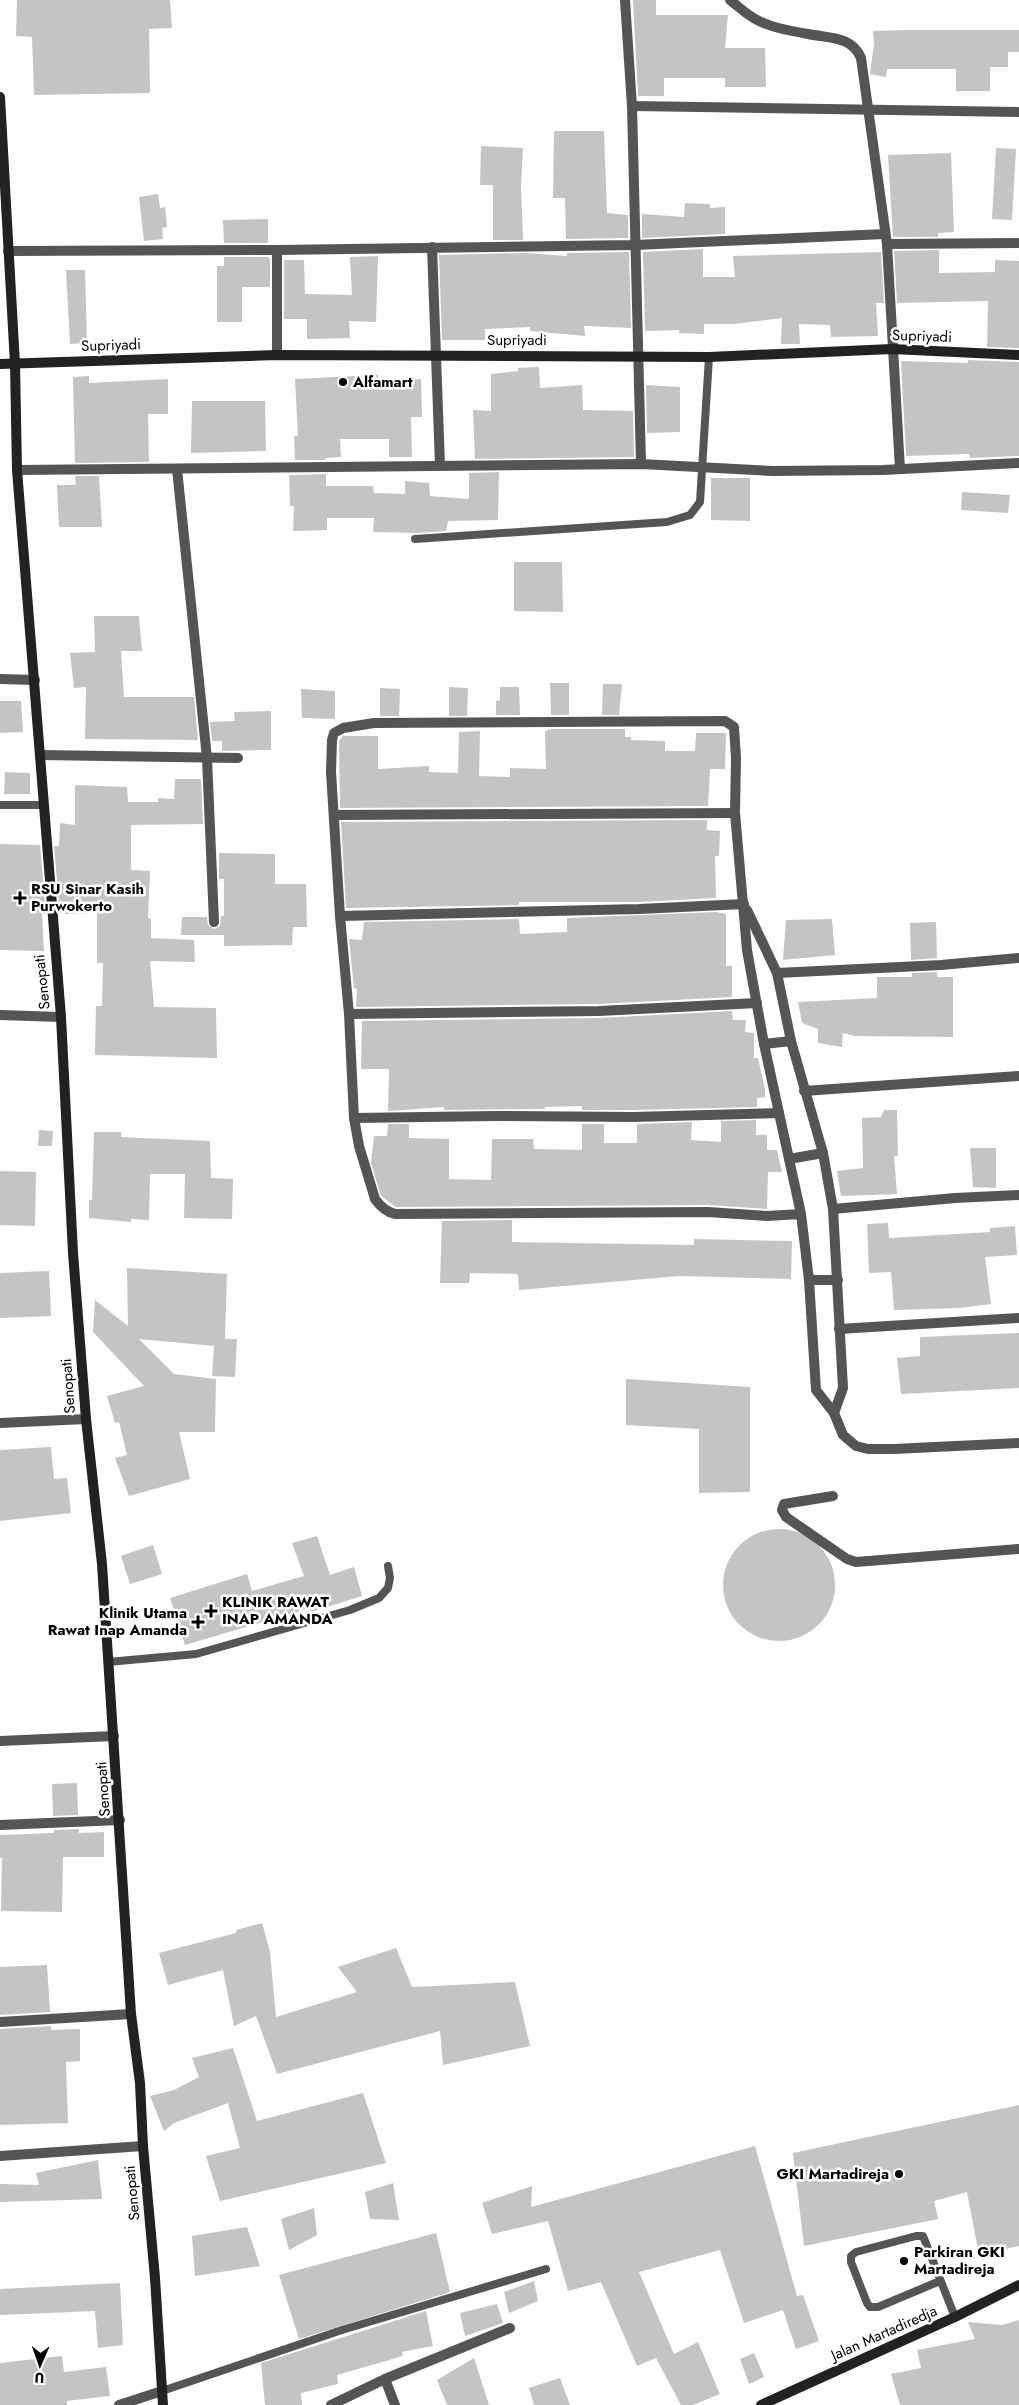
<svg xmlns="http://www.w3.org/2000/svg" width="1019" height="2405" viewBox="0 0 1019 2405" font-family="Jost,sans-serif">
	<rect width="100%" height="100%" fill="#fff"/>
	<!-- building -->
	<g fill="#c4c4c4">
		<polygon points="17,0 170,0 172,28 149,29 150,93 34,95 32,37 16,36"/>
		<polygon points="633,0 656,0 656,15 728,15 725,48 765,48 766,87 725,87 725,78 664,78 664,96 638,96"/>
		<polygon points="907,30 1019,30 1019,52 1008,52 1008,67 990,67 990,91 956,91 956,69 887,69 886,77 870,74 874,44 873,31"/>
		<polygon points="554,131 604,131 607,213 628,215 628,238 566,239 565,198 553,198"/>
		<polygon points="481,146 523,148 521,186 523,240 493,240 493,185 480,185"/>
		<polygon points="996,148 1016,149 1012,220 992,219"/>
		<polygon points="951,153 954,232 938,233 938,237 893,237 888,155"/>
		<polygon points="158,194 160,208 165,207 167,227 162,228 163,239 144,241 139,197"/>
		<polygon points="685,203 710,204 710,208 725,207 725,234 642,238 642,214 684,217"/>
		<polygon points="268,219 268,243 224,243 223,220"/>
		<polygon points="703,249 703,277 735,277 733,256 881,252 884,303 876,303 878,336 831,337 830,325 799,324 800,344 781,344 782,318 734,324 704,324 704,334 679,333 679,330 645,331 643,252"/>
		<polygon points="939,250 939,273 995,272 995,260 1019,261 1019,348 987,347 988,301 897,303 894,251"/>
		<polygon points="629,252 631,328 584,326 585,336 530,331 530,327 485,329 485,340 442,340 439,255 525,253 567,256 567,253"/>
		<polygon points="378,256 376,322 349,321 350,338 307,339 307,319 284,319 284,260 304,260 305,294 352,295 350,257"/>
		<polygon points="224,257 268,257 270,259 270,287 242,287 242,322 217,322 217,266 224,266"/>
		<polygon points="66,270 85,270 87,343 70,344"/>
		<polygon points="968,360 1019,362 1019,456 970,458 969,454 906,456 901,361 968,363"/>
		<polygon points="539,367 540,388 582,385 583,410 633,411 634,457 475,459 473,410 491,411 491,374 518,371 518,368"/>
		<polygon points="378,375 378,382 421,379 422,417 411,417 412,457 389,457 389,439 340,439 341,457 325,458 325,460 295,460 294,436 298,436 295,379"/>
		<polygon points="89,376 89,383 168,379 168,414 148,414 149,462 75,463 73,377"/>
		<polygon points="646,385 680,387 680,432 647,433"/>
		<polygon points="192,401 265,401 266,451 191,453"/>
		<polygon points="499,472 498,520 448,521 446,531 418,533 373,532 374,518 327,518 327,530 293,531 294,506 290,506 289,475 326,474 326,486 373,486 374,493 405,494 405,481 429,483 430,496 469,499 469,473"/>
		<polygon points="75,476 99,476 102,527 59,527 57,485 76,485"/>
		<polygon points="711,478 750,478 750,521 711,520"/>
		<polygon points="962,492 1010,495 1008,513 961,510"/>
		<polygon points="514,562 562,562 563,612 514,611"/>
		<polygon points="94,616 139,616 142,651 121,651 124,697 194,697 198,740 85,739 86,687 74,688 70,653 95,652"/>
		<polygon points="550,683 569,683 569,715 551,715"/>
		<polygon points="603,684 622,684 619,715 602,715"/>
		<polygon points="449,687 468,688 467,716 449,716"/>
		<polygon points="500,687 519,687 520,715 496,715 496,701 500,700"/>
		<polygon points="380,688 400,689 399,716 380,716"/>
		<polygon points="301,689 335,691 335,719 302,718"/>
		<polygon points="0,701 21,701 23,732 0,733"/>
		<polygon points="271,711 271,750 222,751 222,741 212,741 210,722 235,721 234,712"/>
		<polygon points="551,729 625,729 625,737 631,737 631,740 665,741 665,751 695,751 696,733 726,733 725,769 710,769 708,806 340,808 339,741 343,736 378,736 378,769 429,766 429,772 458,773 459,732 480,731 479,776 510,777 510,768 546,769 545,731"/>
		<polygon points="5,772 30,773 30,794 4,794"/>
		<polygon points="175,779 201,779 203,824 131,825 131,870 150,871 148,918 151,919 151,938 194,940 195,962 150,961 154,1007 216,1008 217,1058 95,1055 96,1006 102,1006 103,963 97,963 97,913 60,914 54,846 59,846 60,823 75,825 75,785 127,787 128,802 158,802 158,798 174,799"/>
		<polygon points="707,820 707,830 720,831 719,856 715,856 716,898 639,902 519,902 519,905 346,908 341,822"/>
		<polygon points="0,844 40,845 46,914 42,914 44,951 0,950"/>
		<polygon points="219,853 275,854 275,884 306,884 307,927 293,927 292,945 224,946 224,935 181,935 182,917 207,917 208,925 214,929 220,926 221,916 224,916 224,879 219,879"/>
		<polygon points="716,912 726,914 726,966 732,966 732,997 599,1004 356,1007 357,989 354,988 349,939 362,940 364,922 519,919 520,934 567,932 567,918"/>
		<polygon points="832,919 835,955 783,960 786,920"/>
		<polygon points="936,922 937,958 911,960 910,923"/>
		<polygon points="937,972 937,977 953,977 953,1037 854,1036 843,1033 842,1047 818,1043 818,1029 802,1023 798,1002 877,998 877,977 912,977 912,973"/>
		<polygon points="732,1011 733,1020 746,1020 745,1032 754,1033 754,1058 758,1058 765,1089 765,1097 757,1098 757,1107 633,1110 582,1110 582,1106 545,1107 545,1109 444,1110 444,1107 388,1111 389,1069 361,1069 362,1021 599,1018"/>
		<polygon points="884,1110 897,1110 898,1156 894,1156 897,1194 841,1196 837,1171 863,1168 862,1118 881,1117"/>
		<polygon points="756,1120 756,1135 767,1135 767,1150 777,1150 782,1172 768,1172 767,1209 708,1205 396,1207 381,1196 371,1163 374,1136 387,1136 388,1124 409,1124 409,1138 449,1139 449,1179 491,1180 492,1139 533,1139 534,1149 582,1150 582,1124 604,1124 604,1143 637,1143 637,1124 692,1122 691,1140 721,1142 721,1121"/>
		<polygon points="39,1130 53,1131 52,1146 38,1146"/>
		<polygon points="94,1132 121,1132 121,1137 210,1141 211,1178 233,1179 232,1219 184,1218 185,1174 150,1174 149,1220 131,1219 131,1222 89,1218 89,1200 92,1200"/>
		<polygon points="970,1148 996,1148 996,1188 973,1187"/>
		<polygon points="0,1171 36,1172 35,1226 0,1225"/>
		<polygon points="512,1220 512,1242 694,1245 694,1239 792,1241 791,1279 679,1276 519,1290 518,1274 470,1273 469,1283 440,1283 442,1221"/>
		<polygon points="888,1223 889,1238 990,1232 990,1228 1015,1226 1017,1255 985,1257 991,1304 960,1308 894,1310 891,1272 869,1273 867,1224"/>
		<polygon points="127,1268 227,1274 225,1339 237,1339 235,1377 212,1376 214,1346 139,1339 174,1374 216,1379 215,1432 179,1432 190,1479 129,1496 115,1458 127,1455 119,1422 115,1423 107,1396 144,1386 93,1332 95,1300 128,1326"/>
		<polygon points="49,1271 51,1316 0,1318 0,1273"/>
		<polygon points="1019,1333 1019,1388 901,1394 897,1358 920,1356 920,1337"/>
		<polygon points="626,1379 750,1387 750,1492 699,1493 699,1429 626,1425"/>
		<polygon points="51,1447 54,1479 67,1478 71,1513 0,1521 0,1450"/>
		<circle cx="779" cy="1585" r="56"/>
		<polygon points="317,1536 330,1575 354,1567 362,1596 311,1612 310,1608 185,1645 170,1598 247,1574 252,1591 304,1576 292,1543"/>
		<polygon points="153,1545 162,1574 130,1584 121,1556"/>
		<polygon points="77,1783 78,1815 53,1816 52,1784"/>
		<polygon points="79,1829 79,1833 104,1832 104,1857 63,1857 62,1912 1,1911 2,1858 0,1858 0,1835 54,1833 54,1830"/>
		<polygon points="262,1923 270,1952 276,2017 357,1992 338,1967 396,1948 412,1987 515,1982 530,2046 443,2065 440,2031 277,2074 256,2016 234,2026 223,1970 168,1985 159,1953 236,1933 236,1930"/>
		<polygon points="47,1965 50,2012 0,2015 0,1967"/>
		<polygon points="51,2026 51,2030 80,2029 80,2061 66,2062 68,2123 0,2125 0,2029"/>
		<polygon points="233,2048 257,2121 363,2093 386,2163 220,2201 206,2156 240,2148 228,2103 174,2123 164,2131 150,2096 174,2090 199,2077 192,2058"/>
		<polygon points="1019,2105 1019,2246 979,2255 967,2192 934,2201 938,2219 804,2246 793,2153"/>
		<polygon points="755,2146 797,2296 803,2295 819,2341 796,2349 783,2310 744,2323 720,2250 639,2272 674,2354 698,2342 720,2394 693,2405 681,2405 656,2358 637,2366 601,2282 568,2291 548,2221 492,2234 482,2203 532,2186 531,2207"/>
		<polygon points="98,2160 102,2199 0,2202 0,2184 39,2185 36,2173"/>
		<polygon points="393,2183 399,2220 370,2219 365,2192"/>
		<polygon points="314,2208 317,2235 289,2250 281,2219"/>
		<polygon points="247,2227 260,2266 195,2276 192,2236"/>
		<polygon points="436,2233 450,2292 299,2339 279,2275"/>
		<polygon points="534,2281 538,2301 509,2313 504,2292"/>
		<polygon points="120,2283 123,2345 98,2348 95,2311 0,2315 0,2289"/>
		<polygon points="497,2304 503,2323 465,2336 460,2313"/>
		<polygon points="426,2311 433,2346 402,2352 403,2356 337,2375 338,2384 301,2393 302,2405 265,2405 261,2363"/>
		<polygon points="1019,2320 1019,2405 900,2405 891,2374 921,2368 917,2350 975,2339 968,2322 1002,2325"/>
		<polygon points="754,2353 764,2377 749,2384 740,2359"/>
		<polygon points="62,2356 64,2372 106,2367 110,2396 67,2401 67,2405 0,2405 0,2363"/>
		<polygon points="474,2358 489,2405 447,2405 437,2380"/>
		<polygon points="560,2378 570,2405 534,2405 529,2388"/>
	</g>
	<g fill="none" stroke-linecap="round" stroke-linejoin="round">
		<!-- lane -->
		<g stroke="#555" stroke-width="8">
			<polyline points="415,539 667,522 690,515 700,502 709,357"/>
			<polyline points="0,805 43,805"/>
			<polyline points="108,1662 196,1654 350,1610 379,1598 388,1588 390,1578 388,1566"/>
			<polyline points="940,2281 878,2307 870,2307 867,2303 851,2262 851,2256 856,2252 916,2236 923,2236 955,2317"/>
			<polyline points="162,2391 342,2330 546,2269"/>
		</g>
		<!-- street -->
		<g stroke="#555" stroke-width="10">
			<polyline points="625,0 632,106 641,464"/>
			<path d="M730 0C739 7 748 16 759 21 774 28 791 31 808 34 828 38 852 36 861 58L887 244 900 469"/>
			<polyline points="632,106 1019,112"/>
			<polyline points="887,244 1019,243"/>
			<polyline points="432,247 440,465"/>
			<polyline points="277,250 277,355"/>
			<polyline points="8,251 277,250 634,245 885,234"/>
			<polyline points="177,469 207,758 214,922"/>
			<polyline points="17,470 641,464 772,471 883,470 1019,463"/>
			<polyline points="0,679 35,680"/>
			<polyline points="40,755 238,758"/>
			<polyline points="334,815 735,813"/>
			<polyline points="747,910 777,973 791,1041 823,1153 833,1209 843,1388 834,1413"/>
			<polyline points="340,916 639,909 744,904"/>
			<polyline points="777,973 941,965 1019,958"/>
			<polyline points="349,1014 599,1011 757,1003"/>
			<polyline points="0,1015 61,1017"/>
			<polyline points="764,1044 791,1041"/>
			<polyline points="804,1091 1019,1076"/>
			<polyline points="354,1118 495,1116 633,1117 779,1113"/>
			<polyline points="789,1159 823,1153"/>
			<polyline points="833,1209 955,1198 1019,1195"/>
			<path d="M801 1214 767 1216 708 1212 395 1214C387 1212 380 1206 375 1199L359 1146 354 1118 349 1014 340 916 331 772 332 740 334 733 343 728 374 723 725 721 734 727 736 758 735 813 747 950 764 1044 801 1214 809 1280 816 1390 834 1413 843 1435 856 1446 868 1449H894L1019 1443"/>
			<polyline points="809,1280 838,1280"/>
			<polyline points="839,1329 1019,1318"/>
			<polyline points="0,1423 86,1419"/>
			<polyline points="833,1496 784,1504 782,1510 786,1517 847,1559 856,1562 1019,1549"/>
			<polyline points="0,1741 114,1736"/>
			<polyline points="0,1825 120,1820"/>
			<polyline points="0,2022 131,2014"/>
			<polyline points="0,2156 143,2146"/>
			<polyline points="385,2379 395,2405"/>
			<polyline points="119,2405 162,2391"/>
			<polyline points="331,2405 385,2379 510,2328"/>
		</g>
		<!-- secondary -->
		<g stroke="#222" stroke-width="10">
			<polyline points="0,97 15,364 17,470 61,1017 73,1253 86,1419 102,1564 131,2014 140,2083 143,2146 155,2278 163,2405"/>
			<polyline points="0,364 277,355 709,357 892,349 1019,355"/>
			<polyline points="761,2405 955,2317 1019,2285"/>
		</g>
	</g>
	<!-- markers -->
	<g fill="#000" stroke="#fff" stroke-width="2">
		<circle cx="343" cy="382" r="5"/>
		<path d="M17.5 890.5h5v5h5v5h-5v5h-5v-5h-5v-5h5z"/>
		<path d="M208.5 1603.5h5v5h5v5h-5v5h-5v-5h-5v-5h5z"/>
		<path d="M195.5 1614.5h5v5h5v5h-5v5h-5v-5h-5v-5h5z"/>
		<circle cx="899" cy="2174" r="5"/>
		<circle cx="904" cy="2261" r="5"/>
	</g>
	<g text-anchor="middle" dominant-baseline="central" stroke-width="5" stroke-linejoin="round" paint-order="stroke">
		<!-- street labels -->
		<g font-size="15" fill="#000" stroke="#fff">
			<text transform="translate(922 336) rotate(2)">Supriyadi</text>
			<text x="517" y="340">Supriyadi</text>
			<text transform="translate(111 345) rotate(-2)">Supriyadi</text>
			<text transform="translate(42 982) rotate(-96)">Senopati</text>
			<text transform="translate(68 1386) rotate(-94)">Senopati</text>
			<text transform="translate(103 1789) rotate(-94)">Senopati</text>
			<text transform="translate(132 2193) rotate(-95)">Senopati</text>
			<text transform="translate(884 2333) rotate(-24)">Jalan Martadiredja</text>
		</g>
		<!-- poi labels -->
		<g font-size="15" font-weight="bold" fill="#000" stroke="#fff" text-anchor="start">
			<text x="353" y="382">Alfamart</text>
			<text x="31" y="889">RSU Sinar Kasih<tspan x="31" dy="17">Purwokerto</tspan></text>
			<text x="222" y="1602">KLINIK RAWAT<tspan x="222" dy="17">INAP AMANDA</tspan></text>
			<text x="187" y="1613" text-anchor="end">Klinik Utama<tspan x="187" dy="17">Rawat Inap Amanda</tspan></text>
			<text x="889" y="2174" text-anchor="end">GKI Martadireja</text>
			<text x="914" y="2252">Parkiran GKI<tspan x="914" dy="17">Martadireja</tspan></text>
		</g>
	</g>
	<!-- north arrow -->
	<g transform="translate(40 2365) rotate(182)" stroke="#ffffff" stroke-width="4" paint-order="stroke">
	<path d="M0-4L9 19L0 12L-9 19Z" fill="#000000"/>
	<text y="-8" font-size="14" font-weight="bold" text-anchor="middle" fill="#000000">U</text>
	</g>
</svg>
